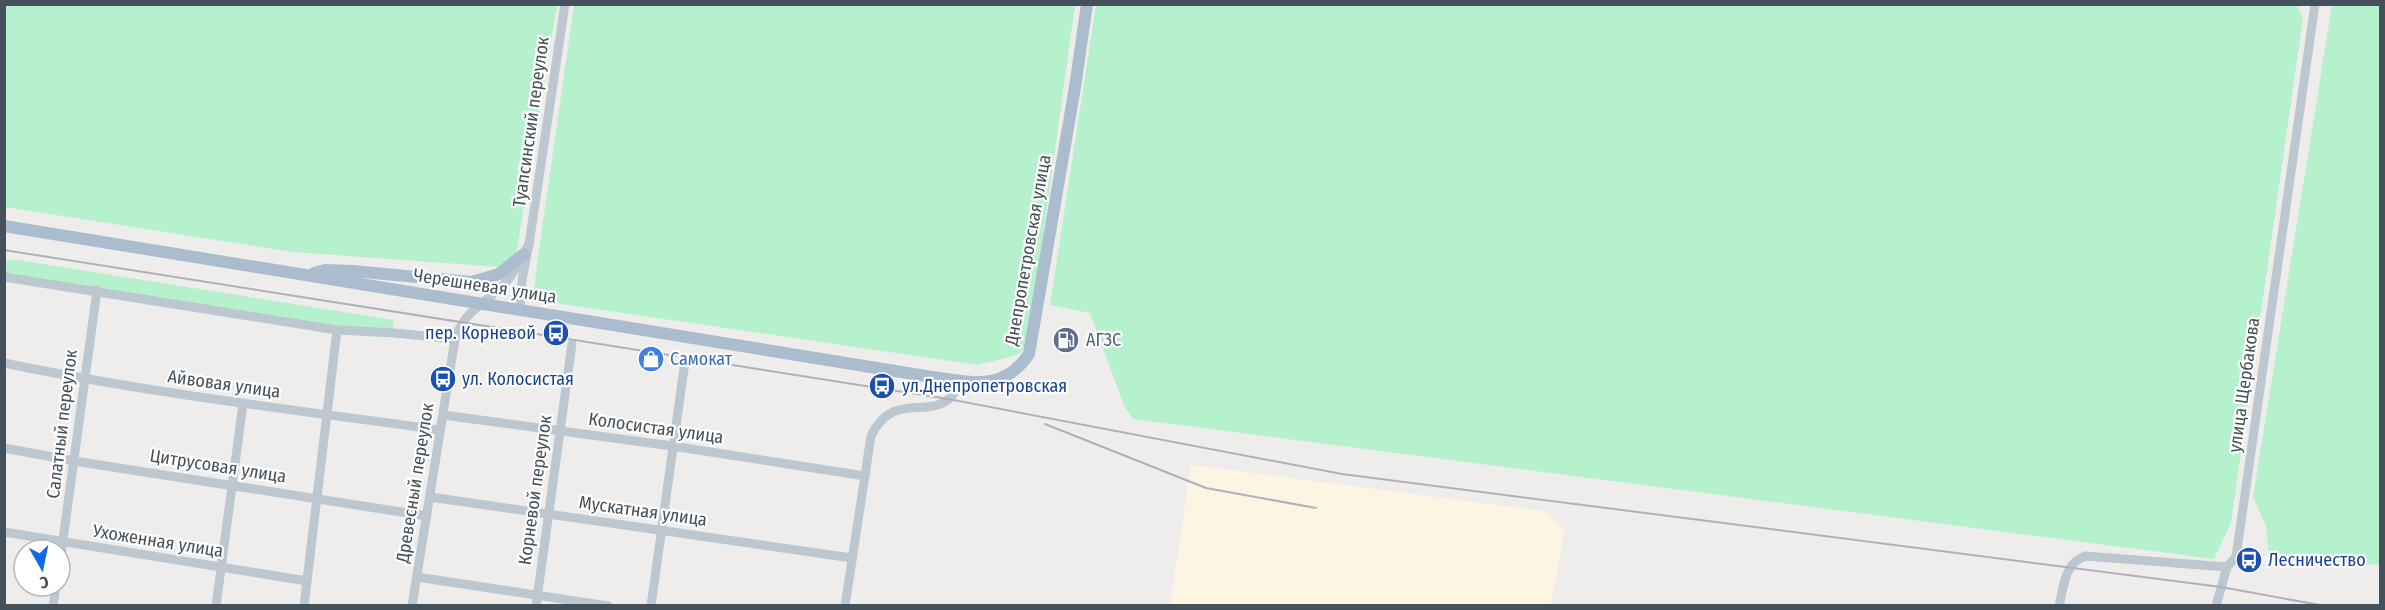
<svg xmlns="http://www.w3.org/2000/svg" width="2385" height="610" viewBox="0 0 2385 610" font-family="'Fira Sans Condensed',sans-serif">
	<rect width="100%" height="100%" fill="#efecec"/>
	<!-- commercial -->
	<polygon fill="#fcf5e2" points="1191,465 1544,511 1564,531 1551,605 1170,605"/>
	<!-- green -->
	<g fill="#b6f1cd">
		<polygon points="2296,4 2303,18 2231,523 2214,559 1134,419 1125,408 1090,313 1050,305 1096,5"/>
		<polygon points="4,5 557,5 514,268 293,252 5,207"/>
		<polygon points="574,5 1075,5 1028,346 1017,355 978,365 541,301 534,290 539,249"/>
		<polygon points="2332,5 2380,5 2380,565 2269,558 2266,526 2253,497"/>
		<polygon points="12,259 394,320 392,337 5,280 5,262"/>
	</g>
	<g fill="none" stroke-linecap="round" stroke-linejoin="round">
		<!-- minor -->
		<g stroke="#bcc7d0" stroke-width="9">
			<polyline points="4,277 337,330 395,333 455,339"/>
			<polyline points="520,310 522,280 529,244 565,4"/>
			<path d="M4 363C149 393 295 410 440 430"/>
			<polyline points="443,415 672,446 865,476"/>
			<polyline points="4,448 74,461 427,516"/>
			<polyline points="430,497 852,558"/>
			<polyline points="4,532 307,581"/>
			<polyline points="60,562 97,290"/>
			<polyline points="417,577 608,606"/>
			<polyline points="53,606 56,586"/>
			<polyline points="216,606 243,404"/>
			<polyline points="304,606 337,330"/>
			<path d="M412 606 455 339C465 308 487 304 507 281 517 270 522 256 529 244"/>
			<polyline points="536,606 572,344"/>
			<polyline points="651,606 685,361"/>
			<path d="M845 606 871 436C893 390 928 420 951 397 955 393 957 386 959 380"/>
			<path d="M2059 606C2064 586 2064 564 2085 556L2227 567 2236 557 2315 4"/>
			<polyline points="2216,606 2227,567"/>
		</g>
		<!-- major -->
		<g stroke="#aabccd" stroke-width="12">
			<path d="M4 226 932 377C972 382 1003 392 1029 354L1075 87 1087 4"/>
			<polyline points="314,273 325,270 352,271 471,282 499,274 524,254"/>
		</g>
		<!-- rail -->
		<g stroke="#aeb1b7" stroke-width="2">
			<polyline points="4,250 948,399 1342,474 2221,587 2325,606"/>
			<polyline points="1045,424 1206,488 1316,508"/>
		</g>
	</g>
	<!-- icons -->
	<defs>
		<symbol id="bus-disc" viewBox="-11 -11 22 22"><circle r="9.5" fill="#1a4fb4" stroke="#fff"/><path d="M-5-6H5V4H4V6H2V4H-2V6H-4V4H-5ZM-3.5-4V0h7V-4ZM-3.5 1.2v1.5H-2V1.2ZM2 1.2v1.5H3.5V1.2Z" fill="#fff"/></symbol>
		<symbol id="fuel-disc" viewBox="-11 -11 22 22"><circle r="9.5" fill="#5c6f8a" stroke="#fff"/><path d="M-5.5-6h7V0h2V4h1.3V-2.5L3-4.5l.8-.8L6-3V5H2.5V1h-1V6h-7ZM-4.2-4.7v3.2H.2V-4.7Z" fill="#fff"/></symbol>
		<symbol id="shop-disc" viewBox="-11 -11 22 22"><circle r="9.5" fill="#3f7fe0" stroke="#fff"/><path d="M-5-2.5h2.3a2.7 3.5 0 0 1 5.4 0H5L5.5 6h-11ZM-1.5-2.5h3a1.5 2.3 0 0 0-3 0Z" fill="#fff"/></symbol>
	</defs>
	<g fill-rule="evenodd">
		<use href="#bus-disc" x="541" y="318" width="30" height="30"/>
		<use href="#fuel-disc" x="1051" y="325" width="30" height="30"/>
		<use href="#shop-disc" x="636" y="344" width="30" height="30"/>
		<use href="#bus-disc" x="428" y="364" width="30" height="30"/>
		<use href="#bus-disc" x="867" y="371" width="30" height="30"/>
		<use href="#bus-disc" x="2234" y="545" width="30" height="30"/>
	</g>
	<g text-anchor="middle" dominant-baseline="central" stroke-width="4.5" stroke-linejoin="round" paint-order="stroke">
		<!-- street labels -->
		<g font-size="18" fill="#44505a" stroke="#fff">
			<text transform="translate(531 122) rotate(-82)">Туапсинский переулок</text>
			<text transform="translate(1028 250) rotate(-80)">Днепропетровская улица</text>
			<text transform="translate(485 286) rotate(9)">Черешневая улица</text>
			<text transform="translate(224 384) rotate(8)">Айвовая улица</text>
			<text transform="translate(2244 385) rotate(-82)">улица Щербакова</text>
			<text transform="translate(62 424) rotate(-83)">Салатный переулок</text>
			<text transform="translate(656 428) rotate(8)">Колосистая улица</text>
			<text transform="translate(218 466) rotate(9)">Цитрусовая улица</text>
			<text transform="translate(415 483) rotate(-81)">Древесный переулок</text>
			<text transform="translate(535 490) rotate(-82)">Корневой переулок</text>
			<text transform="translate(643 511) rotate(8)">Мускатная улица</text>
			<text transform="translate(158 541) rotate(9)">Ухоженная улица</text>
		</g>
		<!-- transit labels -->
		<g font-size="18" fill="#164399" stroke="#fff" text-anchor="start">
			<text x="536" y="333" text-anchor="end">пер. Корневой</text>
			<text x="462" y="379">ул. Колосистая</text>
			<text x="902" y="386">ул.Днепропетровская</text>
			<text x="2268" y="560">Лесничество</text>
		</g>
		<!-- service labels -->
		<g font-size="18" fill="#4e5e75" stroke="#fff" text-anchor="start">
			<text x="1086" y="340">АГЗС</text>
		</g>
		<!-- shop labels -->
		<g font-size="18" fill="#366cbe" stroke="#fff" text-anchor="start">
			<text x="670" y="359">Самокат</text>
		</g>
	</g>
	<!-- border -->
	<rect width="2385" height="610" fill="none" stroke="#44505a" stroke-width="12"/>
	<!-- north arrow -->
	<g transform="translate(42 568) rotate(171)"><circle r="28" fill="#ffffff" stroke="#b4b9bd" stroke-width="1.5"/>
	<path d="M0-4.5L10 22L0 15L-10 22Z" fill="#0f6ce6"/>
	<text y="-9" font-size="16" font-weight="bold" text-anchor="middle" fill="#44505a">С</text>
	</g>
</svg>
